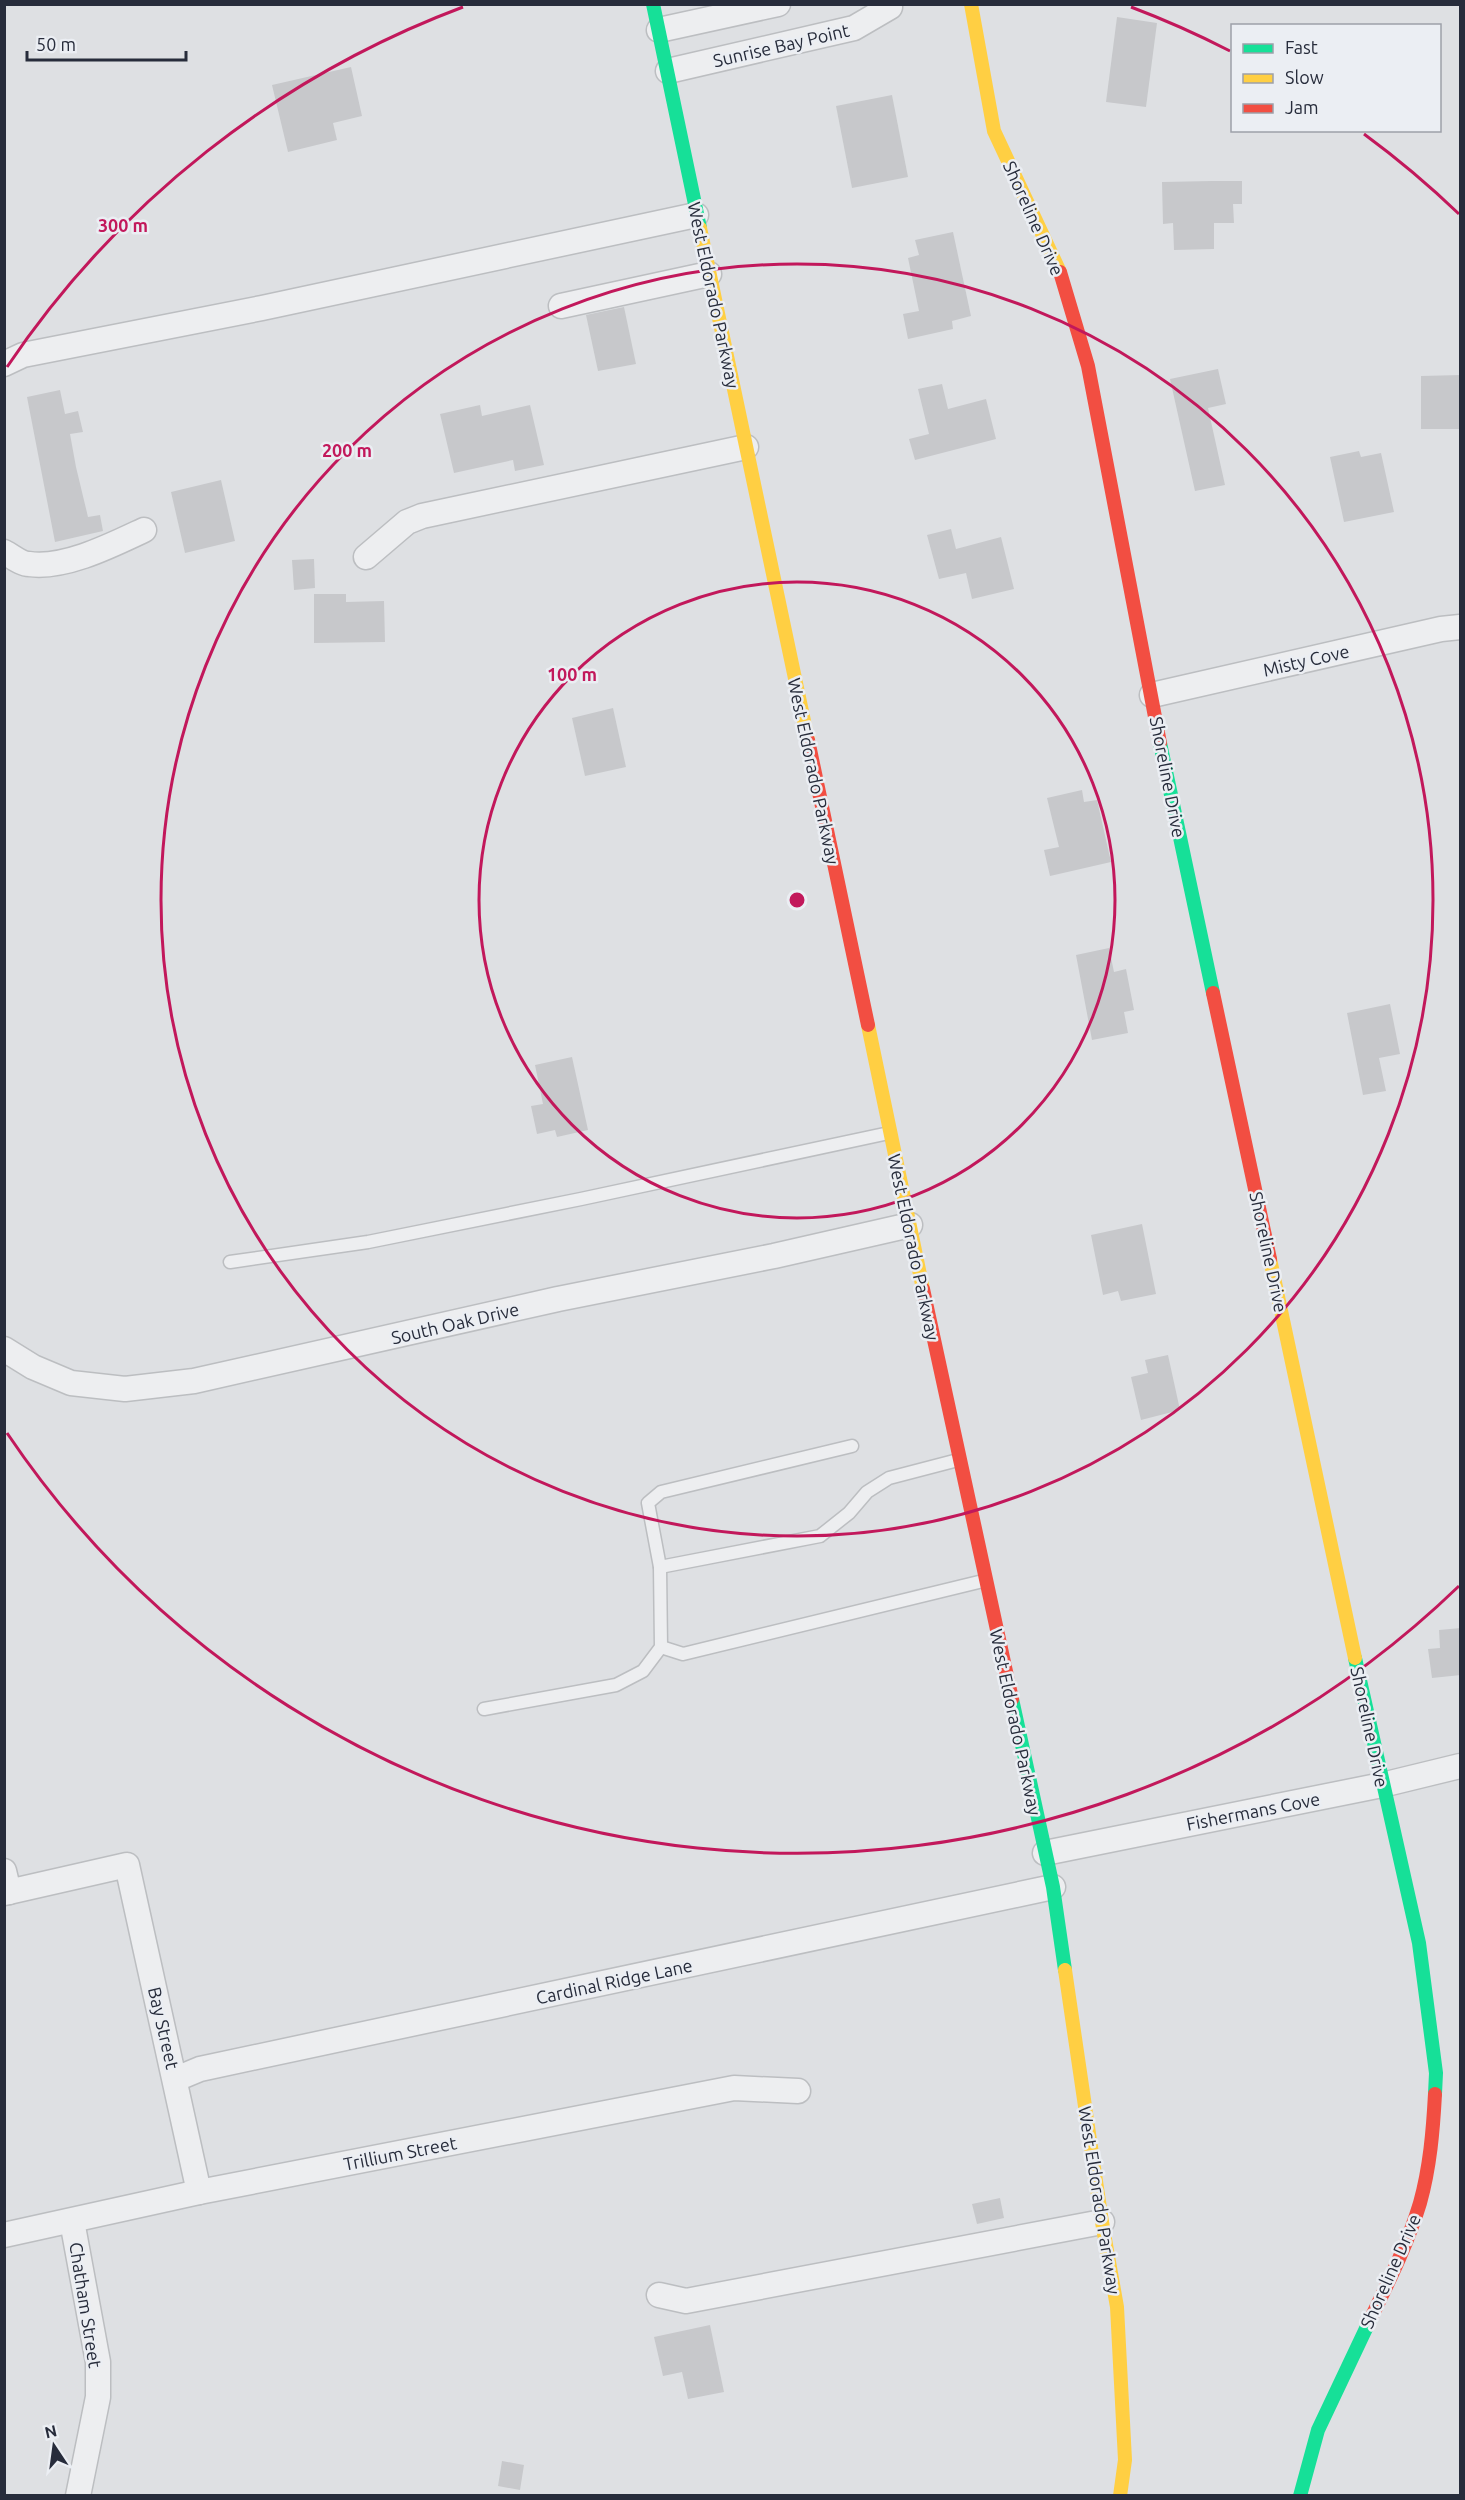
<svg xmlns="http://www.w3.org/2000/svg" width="1465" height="2500" viewBox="0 0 1465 2500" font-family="Ubuntu,sans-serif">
	<rect width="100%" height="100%" fill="#dee0e3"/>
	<!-- building -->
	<g fill="#c7c8cb">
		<polygon points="1117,17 1157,23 1146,107 1106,102"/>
		<polygon points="351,67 362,116 333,123 337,140 288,152 272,85"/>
		<polygon points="892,95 908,177 852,188 836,106"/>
		<polygon points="1212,181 1242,181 1242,204 1233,204 1234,223 1214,223 1214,249 1174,250 1173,223 1163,224 1162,182"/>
		<polygon points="953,232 971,316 952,321 953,329 908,339 903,314 919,311 908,258 919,255 915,240"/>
		<polygon points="624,307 636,364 598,371 586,315"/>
		<polygon points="1218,369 1226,404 1208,408 1225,485 1195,491 1170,379"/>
		<polygon points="1461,375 1461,429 1421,429 1421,376"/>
		<polygon points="942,384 948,409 986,399 996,439 915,460 909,439 929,434 918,389"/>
		<polygon points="60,390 65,414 78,411 83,432 70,434 76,467 88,517 100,515 103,531 55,542 27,397"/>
		<polygon points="480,405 482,416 530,405 544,465 515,471 513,460 454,473 440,414"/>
		<polygon points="1359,451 1361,457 1381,453 1394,512 1344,522 1330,457"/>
		<polygon points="221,480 235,541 185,553 171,492"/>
		<polygon points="951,529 956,549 1001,537 1014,589 972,599 966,573 939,579 927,535"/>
		<polygon points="314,559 315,588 294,590 292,560"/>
		<polygon points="314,594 346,594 346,602 384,601 385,642 314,643"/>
		<polygon points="613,708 626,767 585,776 572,718"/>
		<polygon points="1082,790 1084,802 1097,800 1111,862 1050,876 1044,850 1059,847 1047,798"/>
		<polygon points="1109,948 1114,972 1126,969 1134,1010 1124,1012 1128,1033 1092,1040 1076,955"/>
		<polygon points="1390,1004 1400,1054 1379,1058 1386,1091 1363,1095 1347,1013"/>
		<polygon points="572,1057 588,1130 557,1137 555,1130 537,1134 531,1106 543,1104 535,1065"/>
		<polygon points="1142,1224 1156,1294 1121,1301 1118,1291 1103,1295 1091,1235"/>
		<polygon points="1168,1355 1180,1410 1141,1420 1131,1377 1148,1373 1145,1360"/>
		<polygon points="1461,1628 1461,1675 1432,1678 1428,1649 1440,1648 1439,1630"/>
		<polygon points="1000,2198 1004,2218 977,2224 972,2204"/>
		<polygon points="710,2325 724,2392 688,2399 682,2372 663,2376 654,2337"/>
		<polygon points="502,2461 524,2465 520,2490 498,2486"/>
	</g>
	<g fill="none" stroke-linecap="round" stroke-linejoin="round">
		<defs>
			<g id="lane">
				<polyline points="230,1262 368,1242 581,1199 889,1133"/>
				<polyline points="660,1567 820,1536 849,1513 867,1492 889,1478 958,1460"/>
				<polyline points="661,1647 683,1654 983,1581"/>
				<polyline points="484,1709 616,1685 643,1671 661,1647 660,1567 648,1503 661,1492 852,1446"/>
			</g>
			<g id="street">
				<polyline points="659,30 778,4"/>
				<polyline points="668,71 854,28 890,7"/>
				<polyline points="561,306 709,274"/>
				<polyline points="4,364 23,355 262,308 696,215"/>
				<path d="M4 552C12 556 21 564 29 564 65 569 112 545 144 530"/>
				<polyline points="366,557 407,522 422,516 746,447"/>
				<polyline points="1152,695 1441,629 1460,627"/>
				<polyline points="4,1349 33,1367 71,1383 125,1389 194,1381 558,1299 774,1256 910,1225"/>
				<polyline points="1045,1853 1382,1785 1460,1766"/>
				<polyline points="4,1871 9,1892"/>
				<polyline points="4,1893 127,1865 199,2192"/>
				<polyline points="176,2079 200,2069 1053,1887"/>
				<polyline points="72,2221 98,2362 98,2397 78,2496"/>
				<polyline points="4,2235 199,2192 734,2088 798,2091"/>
				<polyline points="659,2295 686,2301 1102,2222"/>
			</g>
		</defs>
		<!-- lane casing -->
		<use href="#lane" stroke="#bcbec1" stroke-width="15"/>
		<!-- street casing -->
		<use href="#street" stroke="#bcbec1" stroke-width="27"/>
		<!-- lane -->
		<use href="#lane" stroke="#edeef0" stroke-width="12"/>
		<!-- street -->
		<use href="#street" stroke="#edeef0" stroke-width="24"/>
		<!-- fast -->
		<g stroke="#16e098" stroke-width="14">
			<polyline points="653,4 700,228"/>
			<polyline points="1160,743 1213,993"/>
			<polyline points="1355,1658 1419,1943 1436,2073 1435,2094"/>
			<polyline points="1012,1699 1053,1887 1065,1970"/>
			<polyline points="1300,2496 1318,2430 1371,2318"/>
		</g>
		<!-- slow -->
		<g stroke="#ffcf43" stroke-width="14">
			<polyline points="971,4 994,131 1060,272"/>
			<polyline points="700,228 808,740"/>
			<polyline points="868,1025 923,1289"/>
			<polyline points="1270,1259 1355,1658"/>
			<polyline points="1065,1970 1102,2222 1117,2307 1125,2460 1120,2496"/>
		</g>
		<!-- jam -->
		<g stroke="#f24e42" stroke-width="14">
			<polyline points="1060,272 1088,366 1160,743"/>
			<polyline points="808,740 868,1025"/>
			<polyline points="1213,993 1270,1259"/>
			<polyline points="923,1289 1012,1699"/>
			<path d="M1371 2318C1389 2281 1408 2243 1420 2203 1430 2167 1433 2131 1435 2094"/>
		</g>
	</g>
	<!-- distance rings -->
	<g fill="none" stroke="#c2185b" stroke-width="3">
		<circle cx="797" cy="900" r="318"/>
		<circle cx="797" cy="900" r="636"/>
		<path d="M1459 1586A953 953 0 0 1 7 1433M7 367A953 953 0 0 1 463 7M1131 7A953 953 0 0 1 1230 51M1364 134A953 953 0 0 1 1459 214"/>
	</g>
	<g text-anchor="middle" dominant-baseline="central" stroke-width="5" stroke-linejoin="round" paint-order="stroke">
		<!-- street labels -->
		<g font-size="18" fill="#272c3b" stroke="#ebeef3">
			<text transform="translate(781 45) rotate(-13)">Sunrise Bay Point</text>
			<text transform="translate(1034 218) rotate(66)">Shoreline Drive</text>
			<text transform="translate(714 295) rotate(78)">West Eldorado Parkway</text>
			<text transform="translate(1306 660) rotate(-13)">Misty Cove</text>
			<text transform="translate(814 771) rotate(78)">West Eldorado Parkway</text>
			<text transform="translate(1168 777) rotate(79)">Shoreline Drive</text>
			<text transform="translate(914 1247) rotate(78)">West Eldorado Parkway</text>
			<text transform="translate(1269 1252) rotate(78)">Shoreline Drive</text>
			<text transform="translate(455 1323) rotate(-13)">South Oak Drive</text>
			<text transform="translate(1016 1722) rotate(78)">West Eldorado Parkway</text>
			<text transform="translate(1370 1727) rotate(78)">Shoreline Drive</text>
			<text transform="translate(1253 1811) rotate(-11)">Fishermans Cove</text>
			<text transform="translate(614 1981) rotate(-12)">Cardinal Ridge Lane</text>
			<text transform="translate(164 2028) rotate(77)">Bay Street</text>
			<text transform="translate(400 2153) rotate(-11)">Trillium Street</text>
			<text transform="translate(1100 2200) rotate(81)">West Eldorado Parkway</text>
			<text transform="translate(1390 2271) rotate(-66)">Shoreline Drive</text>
			<text transform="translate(86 2305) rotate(81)">Chatham Street</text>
		</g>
	</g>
	<circle cx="797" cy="900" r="9" fill="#c2185b" stroke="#ebeef3" stroke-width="3"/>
	<g font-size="18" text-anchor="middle" font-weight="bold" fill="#c2185b" stroke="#ebeef3" stroke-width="5" stroke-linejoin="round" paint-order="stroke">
		<text x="123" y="232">300 m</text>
		<text x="347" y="457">200 m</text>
		<text x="572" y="681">100 m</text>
	</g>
	<!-- border -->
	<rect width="1465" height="2500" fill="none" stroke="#272c3b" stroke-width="12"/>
	<!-- legend -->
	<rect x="1231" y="24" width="210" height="108" fill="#ebeef3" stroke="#9da0a9" stroke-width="1.5"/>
	<rect x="1243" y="44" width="30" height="9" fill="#16e098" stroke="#9da0a9" stroke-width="1.5"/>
	<text x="1285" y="54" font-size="18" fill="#272c3b">Fast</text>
	<rect x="1243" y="74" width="30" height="9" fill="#ffcf43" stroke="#9da0a9" stroke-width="1.5"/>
	<text x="1285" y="84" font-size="18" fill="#272c3b">Slow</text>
	<rect x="1243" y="104" width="30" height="9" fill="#f24e42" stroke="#9da0a9" stroke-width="1.5"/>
	<text x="1285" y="114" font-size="18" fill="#272c3b">Jam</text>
	<!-- north arrow -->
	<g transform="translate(54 2446) rotate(347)" stroke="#ebeef3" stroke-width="4.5" paint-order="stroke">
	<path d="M0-4.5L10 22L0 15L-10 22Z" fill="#272c3b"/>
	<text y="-9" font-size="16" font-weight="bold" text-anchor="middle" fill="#272c3b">N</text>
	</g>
	<!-- scale -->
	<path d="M27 51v9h159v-9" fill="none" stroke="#272c3b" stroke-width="3"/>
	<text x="36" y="51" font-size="18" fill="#272c3b" stroke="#ebeef3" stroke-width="4.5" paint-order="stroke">50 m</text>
</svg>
